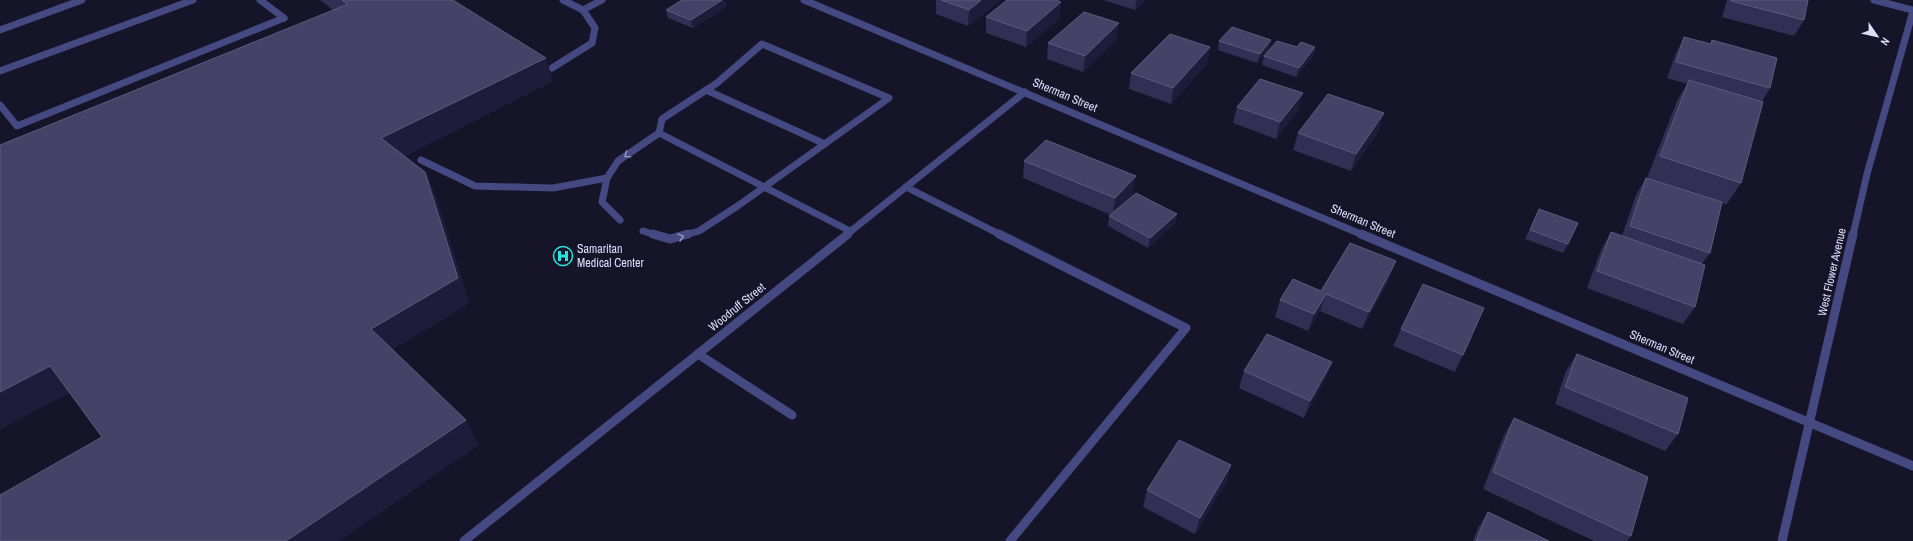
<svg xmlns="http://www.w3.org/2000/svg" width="1913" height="541" viewBox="0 0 1913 541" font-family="'Archivo Narrow',sans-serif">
	<rect width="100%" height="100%" fill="#151428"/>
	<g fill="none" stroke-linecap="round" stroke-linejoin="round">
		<!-- service-far1 -->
		<g stroke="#444981" stroke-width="7">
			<polyline points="260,0 284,18"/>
			<polyline points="583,10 602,0"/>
			<polyline points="0,30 82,0"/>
			<polyline points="552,68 592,43 595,28 583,10 563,0"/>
			<polyline points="0,71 193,0"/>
			<polyline points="706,90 825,144"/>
			<polyline points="0,105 17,126 284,18"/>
			<polyline points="659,133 850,231"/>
			<polyline points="421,160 475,186 553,188 607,178"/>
			<polyline points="906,187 1001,235"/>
			<polyline points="620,220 602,202 607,178 618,161 659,133 662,119 717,83 762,44 889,98 739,205 699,231 685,235"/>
			<polyline points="643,231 656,235"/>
		</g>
		<!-- service -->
		<g stroke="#444981" stroke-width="9">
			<polyline points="653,234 670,239 688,234"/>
			<polyline points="999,234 1186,328 1010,541"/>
			<polyline points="698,354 792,415"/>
		</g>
		<!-- minor-far1 -->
		<g stroke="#444981" stroke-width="7">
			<polyline points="804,0 1363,235"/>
			<polyline points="1874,0 1913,10"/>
			<polyline points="846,235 1025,92"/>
			<polyline points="1853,235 1867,174 1913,11"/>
		</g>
		<!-- minor -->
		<g stroke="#444981" stroke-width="9">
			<polyline points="1361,234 1913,466"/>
			<polyline points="464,541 848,234"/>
			<polyline points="1782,541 1853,234"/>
		</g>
	</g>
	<!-- wall -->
	<g fill="#322f54">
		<polygon points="320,0 453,0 553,81 404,156 425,172 436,197 469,303 393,349 479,445 102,437 70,392 0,429 333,10"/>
		<polygon points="682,0 725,0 726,7 693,28 668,18 666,10"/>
		<polygon points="936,0 1001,0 968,26 936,14"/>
		<polygon points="1103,0 1146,0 1135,10"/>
		<polygon points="1727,0 1808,0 1804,20 1794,36 1722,17"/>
		<polygon points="986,17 1060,18 1026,47 986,33"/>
		<polygon points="1684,37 1710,44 1712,40 1770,88 1762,102 1741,183 1726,205 1722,203 1710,253 1702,264 1695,307 1683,324 1587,288 1601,250 1611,232 1622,236 1636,195 1646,178 1647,178 1677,101 1687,84 1667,78 1676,53"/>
		<polygon points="1117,39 1083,72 1047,59 1048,43"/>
		<polygon points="1271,40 1269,49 1257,63 1218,50 1219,41"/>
		<polygon points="1210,47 1207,64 1171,104 1129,89 1131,73"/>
		<polygon points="1297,47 1315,47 1313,56 1296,77 1262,65 1264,56"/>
		<polygon points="1237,107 1298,110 1276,139 1233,123"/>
		<polygon points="1379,130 1351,171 1293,150 1298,133"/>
		<polygon points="1024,161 1133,193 1122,205 1177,214 1175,223 1148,248 1108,226 1109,216 1111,215 1023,178"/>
		<polygon points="1539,209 1568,244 1563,253 1525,239"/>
		<polygon points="1390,278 1362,329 1320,311 1308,331 1275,317 1280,300 1321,291"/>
		<polygon points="1401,329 1463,355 1455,372 1393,346"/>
		<polygon points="1577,354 1678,434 1665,451 1555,404 1566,371"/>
		<polygon points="1332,362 1325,379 1304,418 1239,388 1244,371"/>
		<polygon points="1514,418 1631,536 1627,541 1594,541 1483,489 1504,435"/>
		<polygon points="1231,465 1226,482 1195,534 1143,507 1147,490"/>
		<polygon points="1488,512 1549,541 1473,541 1478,528"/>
	</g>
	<!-- shaded-wall -->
	<g fill="#1f1c3b">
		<polygon points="722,0 725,0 726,7 693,28 691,20"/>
		<polygon points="981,0 1001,0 968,26 969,10"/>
		<polygon points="1138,0 1146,0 1135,10 1136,1"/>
		<polygon points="1061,2 1060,18 1026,47 1027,31"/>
		<polygon points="1119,23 1117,39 1083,72 1085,56"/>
		<polygon points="1271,40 1269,49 1257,63 1260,54"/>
		<polygon points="1210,47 1207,64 1171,104 1173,88"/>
		<polygon points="1315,47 1313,56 1296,77 1299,68"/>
		<polygon points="546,58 553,81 392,163 381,138"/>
		<polygon points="1303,93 1298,110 1276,139 1280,122"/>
		<polygon points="1384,113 1379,130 1351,171 1356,154"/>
		<polygon points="425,172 436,197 469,303 385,354 371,329"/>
		<polygon points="1136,176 1133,193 1113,215 1115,198"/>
		<polygon points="1177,214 1175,223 1148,248 1150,238"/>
		<polygon points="1396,261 1390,278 1362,329 1369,312"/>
		<polygon points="1326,294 1320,311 1308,331 1314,314"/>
		<polygon points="1332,362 1325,379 1304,418 1310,401"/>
		<polygon points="50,366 73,391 0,429 0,392"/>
		<polygon points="466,420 479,445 339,541 286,541"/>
		<polygon points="1231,465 1226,482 1195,534 1200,518"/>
	</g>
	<!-- building -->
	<g fill="#444266" stroke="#5c5a7d">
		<polygon points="342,0 453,0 546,58 381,138 425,172 458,278 371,329 466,420 286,541 0,541 0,495 102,437 50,366 0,392 0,145 348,4"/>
		<polygon points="682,0 722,0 691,20 666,10"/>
		<polygon points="941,0 981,0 969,10"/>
		<polygon points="1007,0 1056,0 1061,2 1027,31 986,17"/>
		<polygon points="1731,0 1808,0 1804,20 1731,1"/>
		<polygon points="1084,12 1119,23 1085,56 1048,43"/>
		<polygon points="1232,27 1271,40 1260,54 1219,41"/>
		<polygon points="1170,34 1210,47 1173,88 1131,73"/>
		<polygon points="1684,37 1711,44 1712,40 1777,58 1770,88 1676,62"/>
		<polygon points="1277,41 1297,47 1301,42 1315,47 1299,68 1264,56"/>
		<polygon points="1260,79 1303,93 1280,122 1237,107"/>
		<polygon points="1689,80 1763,102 1741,183 1660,156"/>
		<polygon points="1328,94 1384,113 1356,154 1298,133"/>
		<polygon points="1046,140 1136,176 1115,198 1024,161"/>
		<polygon points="1646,178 1722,202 1710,253 1630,226"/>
		<polygon points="1136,193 1177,214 1150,238 1109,216"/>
		<polygon points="1539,209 1578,223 1568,244 1530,230"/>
		<polygon points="1611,232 1705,265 1695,307 1597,271"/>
		<polygon points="1350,243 1396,261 1369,312 1326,294 1314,314 1280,300 1293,279 1321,291"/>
		<polygon points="1423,284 1484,308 1463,355 1401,329"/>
		<polygon points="1267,334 1332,362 1310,401 1244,371"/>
		<polygon points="1577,354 1688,398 1678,434 1565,387"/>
		<polygon points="1514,418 1648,477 1631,536 1493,472"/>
		<polygon points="1179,440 1231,465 1200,518 1147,490"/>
		<polygon points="1488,512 1549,541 1476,541"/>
	</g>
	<!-- one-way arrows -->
	<defs><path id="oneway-chevron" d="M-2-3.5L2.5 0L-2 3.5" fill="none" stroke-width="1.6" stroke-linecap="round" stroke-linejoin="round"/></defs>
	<g stroke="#9194be">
		<use href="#oneway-chevron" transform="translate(627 155) rotate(145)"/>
		<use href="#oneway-chevron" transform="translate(681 237) rotate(-15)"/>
	</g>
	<!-- icons -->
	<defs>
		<symbol id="hospital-ring" viewBox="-11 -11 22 22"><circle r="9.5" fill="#151428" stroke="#21e4e1" stroke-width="1.5"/><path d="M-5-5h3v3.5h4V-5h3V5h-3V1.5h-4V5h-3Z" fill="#21e4e1"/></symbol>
	</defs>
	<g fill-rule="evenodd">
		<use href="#hospital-ring" x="552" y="245" width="22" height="22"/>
	</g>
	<g text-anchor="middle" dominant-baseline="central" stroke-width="4" stroke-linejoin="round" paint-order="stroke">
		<!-- street labels -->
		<g font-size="12" fill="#dedefb" stroke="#151428">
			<text transform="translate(1065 95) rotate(23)">Sherman Street</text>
			<text transform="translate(1363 221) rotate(23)">Sherman Street</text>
			<text transform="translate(1832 272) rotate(-77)">West Flower Avenue</text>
			<text transform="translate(737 307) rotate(-39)">Woodruff Street</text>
			<text transform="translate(1662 347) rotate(23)">Sherman Street</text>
		</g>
		<!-- poi labels -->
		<g font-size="12" fill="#dedefb" stroke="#151428" text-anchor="start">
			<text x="577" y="249">Samaritan<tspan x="577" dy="14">Medical Center</tspan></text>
		</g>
	</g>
	<!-- north arrow -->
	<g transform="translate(1877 36) rotate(124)" stroke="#151428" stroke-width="3" paint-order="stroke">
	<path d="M0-3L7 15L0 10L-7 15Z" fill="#dedefb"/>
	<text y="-6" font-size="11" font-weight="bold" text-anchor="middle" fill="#dedefb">N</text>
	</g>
</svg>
